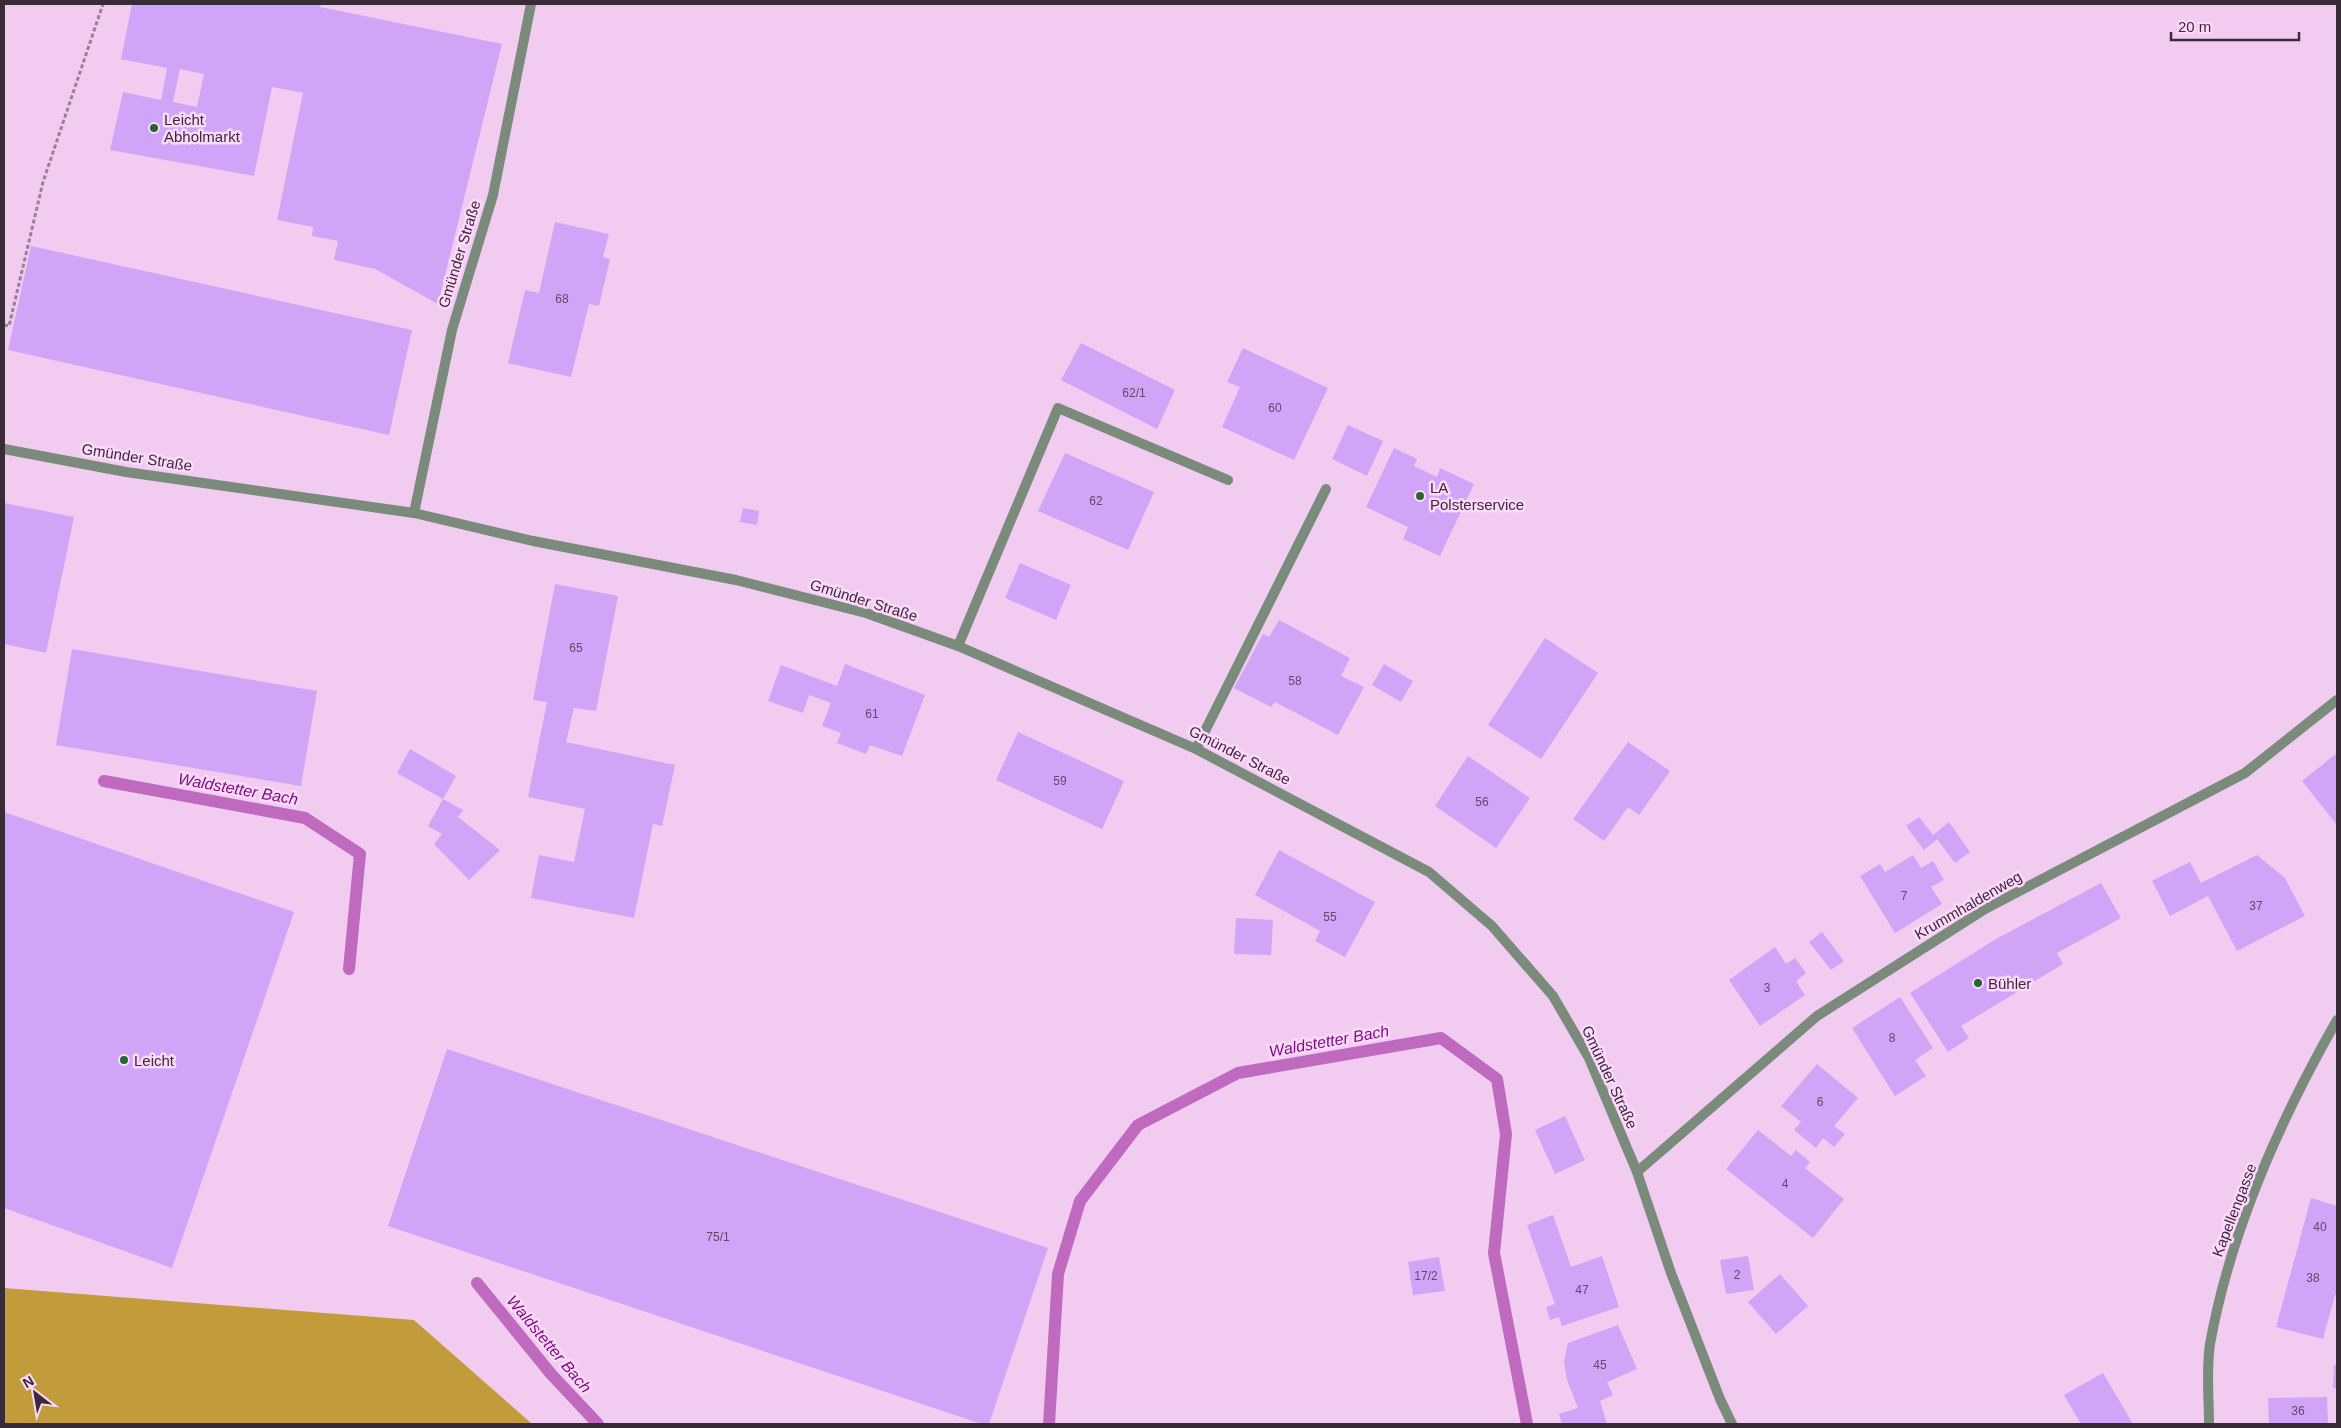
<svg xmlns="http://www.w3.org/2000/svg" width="2341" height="1428" viewBox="0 0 2341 1428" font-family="Helvetica,sans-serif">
	<rect width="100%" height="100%" fill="#f1ccf0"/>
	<!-- forest -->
	<polygon fill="#c29c3a" points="4,1288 414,1320 532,1424 4,1424"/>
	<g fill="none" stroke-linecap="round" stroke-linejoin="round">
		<!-- stream -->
		<g stroke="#bf6abf" stroke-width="12">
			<polyline points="104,781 305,818 360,854 349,969"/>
			<polyline points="477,1283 551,1374 598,1424"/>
			<polyline points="1049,1424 1058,1274 1080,1201 1138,1125 1238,1073 1441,1038 1497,1079 1506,1134 1494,1253 1527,1424"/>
		</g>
	</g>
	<!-- building -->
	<g fill="#d0a5f8" fill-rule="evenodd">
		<path d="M132 4H321L320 7 502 44 438 304 375 269 334 260 338 241 312 236 313 227 277 220 303 93 272 87 254 176 110 150 123 92 161 100 167 68 121 59ZM180 69 204 74 197 107 173 102Z"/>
		<polygon points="555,222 609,234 603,257 610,259 599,306 589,304 571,377 508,363 525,290 539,293"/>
		<polygon points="31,246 412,330 389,435 8,350"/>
		<polygon points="1081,343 1175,390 1157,429 1061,380"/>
		<polygon points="1243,348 1328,388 1294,460 1222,427 1240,387 1227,382"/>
		<polygon points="1348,425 1383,441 1367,476 1332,459"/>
		<polygon points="1394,448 1417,459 1414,466 1437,477 1440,468 1474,484 1440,556 1403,539 1408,527 1366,507"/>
		<polygon points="1065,453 1154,492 1128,550 1038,511"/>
		<polygon points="4,503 74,517 46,653 4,644"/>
		<polygon points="743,508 759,511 757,525 740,522"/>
		<polygon points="1020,563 1071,585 1056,620 1005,598"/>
		<polygon points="555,584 618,596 596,711 574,708 566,742 675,765 662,826 653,824 634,918 531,898 539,855 574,862 585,809 528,797 547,702 533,700"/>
		<polygon points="1279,620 1350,658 1341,676 1364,687 1338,735 1275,702 1271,707 1234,688 1263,634 1269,637"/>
		<polygon points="1545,638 1598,673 1541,759 1488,725"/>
		<polygon points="72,649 317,691 301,786 56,745"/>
		<polygon points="845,664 925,695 902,756 870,745 866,754 837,743 841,733 822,726 831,703 809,695 803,713 768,701 781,665 837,686"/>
		<polygon points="1384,664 1413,681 1401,702 1372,685"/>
		<polygon points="1018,732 1124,781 1102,829 996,780"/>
		<polygon points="1628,742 1670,771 1639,815 1628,807 1604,841 1573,819"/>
		<polygon points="410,749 456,776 443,799 397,773"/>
		<polygon points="2337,753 2337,825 2302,781"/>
		<polygon points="1468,756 1530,798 1496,848 1435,806"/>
		<polygon points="443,799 463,810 458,817 500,850 469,880 434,844 442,834 428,826"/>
		<polygon points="4,812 294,912 172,1268 4,1208"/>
		<polygon points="1919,817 1933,835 1949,822 1970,852 1955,863 1937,839 1924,850 1906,826"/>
		<polygon points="1279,850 1375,902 1345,957 1315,941 1320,931 1255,895"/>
		<polygon points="1913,855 1921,868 1933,861 1944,880 1931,887 1942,904 1895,933 1860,876 1880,864 1885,872"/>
		<polygon points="2257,855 2285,878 2305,916 2237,951 2208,896 2170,916 2152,881 2190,862 2201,883"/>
		<polygon points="2101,883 2121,918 2057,953 2063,964 1961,1026 1969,1038 1948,1052 1910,993 1996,939"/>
		<polygon points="1236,918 1273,920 1271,955 1234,954"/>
		<polygon points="1822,932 1844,961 1831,970 1809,942"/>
		<polygon points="1775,947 1786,964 1795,958 1806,973 1796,981 1805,995 1760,1026 1729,980"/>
		<polygon points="1900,997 1933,1048 1915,1060 1926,1076 1895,1096 1852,1028"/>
		<polygon points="447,1049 1048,1248 989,1424 982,1424 388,1226"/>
		<polygon points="1817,1064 1858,1098 1834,1126 1845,1134 1834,1147 1823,1138 1816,1148 1794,1130 1801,1122 1781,1106"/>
		<polygon points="1565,1116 1585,1160 1555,1174 1535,1130"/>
		<polygon points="1758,1130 1791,1156 1796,1150 1810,1162 1805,1168 1844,1199 1813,1238 1726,1169"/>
		<polygon points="2311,1198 2337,1206 2337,1295 2335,1295 2323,1339 2276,1327"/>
		<polygon points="1553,1215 1571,1267 1602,1256 1619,1307 1562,1326 1559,1317 1550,1320 1546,1307 1555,1304 1527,1225"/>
		<polygon points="1748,1256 1754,1290 1726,1294 1720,1260"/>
		<polygon points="1439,1257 1445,1291 1413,1295 1408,1262"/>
		<polygon points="1780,1274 1808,1306 1776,1334 1748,1302"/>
		<polygon points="1618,1325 1637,1369 1607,1382 1613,1395 1600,1401 1607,1424 1562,1424 1559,1414 1578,1408 1567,1380 1564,1361 1568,1343"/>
		<polygon points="2334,1365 2337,1365 2337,1389 2333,1388"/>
		<polygon points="2103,1373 2133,1424 2081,1424 2064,1395"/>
		<polygon points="2327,1397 2328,1424 2269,1424 2268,1398"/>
	</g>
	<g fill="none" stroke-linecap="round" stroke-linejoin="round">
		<!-- path -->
		<polyline stroke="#9a7f99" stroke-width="3" stroke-dasharray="4 2.5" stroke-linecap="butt" points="4,325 9,326 43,182 103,4"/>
		<!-- service -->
		<g stroke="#7a8a7b" stroke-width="10">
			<polyline points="414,513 452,330 493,195 531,4"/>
			<polyline points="958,646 1058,408 1228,480"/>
			<polyline points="1196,749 1326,489"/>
		</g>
		<!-- minor -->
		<g stroke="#7a8a7b" stroke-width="10">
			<polyline points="1637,1172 1817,1016 1985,909 2245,773 2337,700"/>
			<path d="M2209 1424C2209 1399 2206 1370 2210 1344 2230 1233 2281 1118 2337 1020"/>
		</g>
		<!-- tertiary -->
		<polyline stroke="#7a8a7b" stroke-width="10" points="4,449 126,472 414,513 533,541 736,580 866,613 958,646 1196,749 1429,872 1492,926 1553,996 1589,1058 1637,1172 1671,1273 1720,1399 1732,1424"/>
	</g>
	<!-- markers -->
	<g fill="#236630" stroke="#ffd9fd" stroke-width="2">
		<circle cx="154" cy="128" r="5"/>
		<circle cx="1420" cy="496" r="5"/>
		<circle cx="1978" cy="983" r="5"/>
		<circle cx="124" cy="1060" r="5"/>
	</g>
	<g text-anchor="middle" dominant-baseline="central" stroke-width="5" stroke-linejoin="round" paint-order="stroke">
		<!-- number labels -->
		<g font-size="12" fill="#604a69">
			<text x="562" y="299">68</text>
			<text x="1134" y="393">62/1</text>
			<text x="1275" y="408">60</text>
			<text x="1096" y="501">62</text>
			<text x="576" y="648">65</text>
			<text x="1295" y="681">58</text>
			<text x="872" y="714">61</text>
			<text x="1060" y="781">59</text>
			<text x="1482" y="802">56</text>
			<text x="1904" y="896">7</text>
			<text x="2256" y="906">37</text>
			<text x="1330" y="917">55</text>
			<text x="1767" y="988">3</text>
			<text x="1892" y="1038">8</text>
			<text x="1820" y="1102">6</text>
			<text x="1785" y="1184">4</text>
			<text x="2320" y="1227">40</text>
			<text x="718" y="1237">75/1</text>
			<text x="1737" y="1275">2</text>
			<text x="1426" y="1276">17/2</text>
			<text x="2313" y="1278">38</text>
			<text x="1582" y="1290">47</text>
			<text x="1600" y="1365">45</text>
			<text x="2298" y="1411">36</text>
		</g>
		<!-- poi labels -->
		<g font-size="15" fill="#3a2b39" stroke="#ffd9fd" text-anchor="start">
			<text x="164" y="119">Leicht<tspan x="164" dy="17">Abholmarkt</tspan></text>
			<text x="1430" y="487">LA<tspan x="1430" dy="17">Polsterservice</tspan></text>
			<text x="1988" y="983">Bühler</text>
			<text x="134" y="1060">Leicht</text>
		</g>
		<!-- street labels -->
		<g font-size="15" fill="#3a2b39" stroke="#ffd9fd">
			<text transform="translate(459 254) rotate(-73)">Gmünder Straße</text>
			<text transform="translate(137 457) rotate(9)">Gmünder Straße</text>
			<text transform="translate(864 600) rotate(17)">Gmünder Straße</text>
			<text transform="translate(1240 755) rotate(27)">Gmünder Straße</text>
			<text transform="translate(1968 905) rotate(-30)">Krummhaldenweg</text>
			<text transform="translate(1610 1077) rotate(65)">Gmünder Straße</text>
			<text transform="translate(2234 1210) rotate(-69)">Kapellengasse</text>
		</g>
		<!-- water labels -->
		<g font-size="16" font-style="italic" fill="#7e1180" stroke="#ffd9fd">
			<text transform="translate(238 789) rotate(10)">Waldstetter Bach</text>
			<text transform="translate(1329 1041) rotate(-10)">Waldstetter Bach</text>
			<text transform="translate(549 1344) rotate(50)">Waldstetter Bach</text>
		</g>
	</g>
	<!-- border -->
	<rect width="2341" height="1428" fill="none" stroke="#3a2b39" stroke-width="10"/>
	<!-- north arrow -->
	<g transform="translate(35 1393) rotate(329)" stroke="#ffd9fd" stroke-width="4" paint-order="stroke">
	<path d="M0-4L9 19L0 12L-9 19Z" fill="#3a2b39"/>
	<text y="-8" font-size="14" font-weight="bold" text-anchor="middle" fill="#3a2b39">N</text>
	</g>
	<!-- scale -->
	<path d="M2171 32v8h128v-8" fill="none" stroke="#3a2b39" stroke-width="2.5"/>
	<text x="2178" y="32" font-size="15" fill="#3a2b39" stroke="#ffd9fd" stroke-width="4" paint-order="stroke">20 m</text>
</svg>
